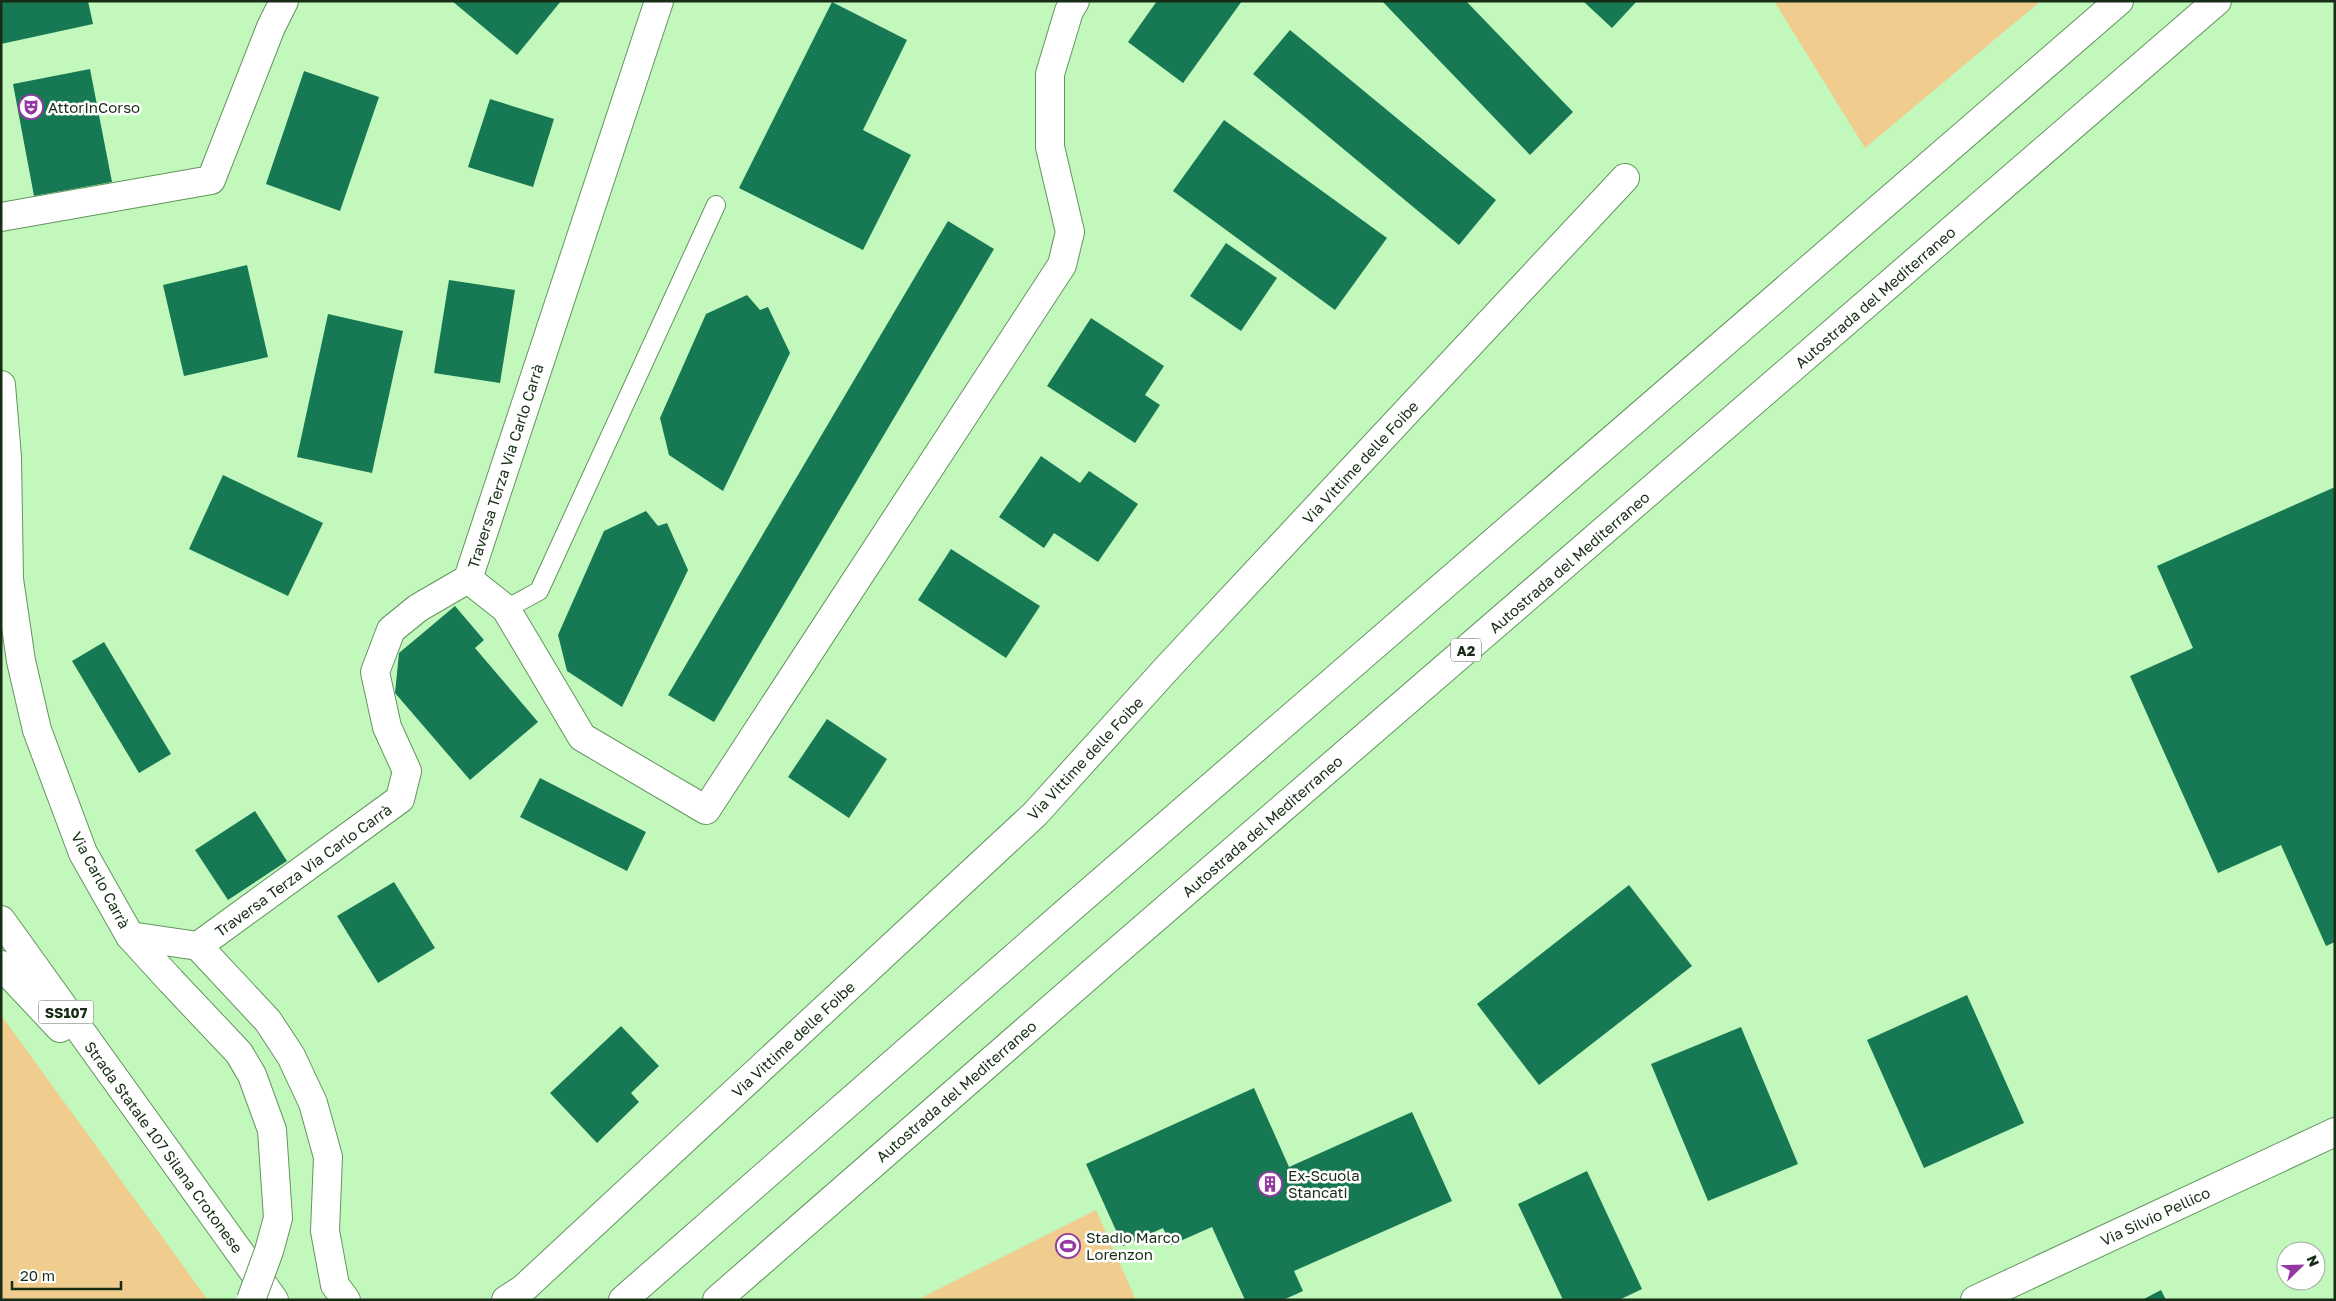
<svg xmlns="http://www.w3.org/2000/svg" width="2336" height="1301" viewBox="0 0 2336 1301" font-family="'Golos Text',sans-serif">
	<rect width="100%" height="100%" fill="#c2f8bc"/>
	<!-- green -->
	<g fill="#f0cd8e">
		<polygon points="1774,1 2041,1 1865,148"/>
		<polygon points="1,1015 208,1300 1,1300"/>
		<polygon points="1096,1210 1136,1300 917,1300"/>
	</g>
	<!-- building -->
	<g fill="#167954">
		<polygon points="1,1 88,1 93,24 1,44"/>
		<polygon points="452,1 561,1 517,55"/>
		<polygon points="1157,1 1242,1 1183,83 1128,42"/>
		<polygon points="1382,1 1466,1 1573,112 1530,155"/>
		<polygon points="1583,1 1637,1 1612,28"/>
		<polygon points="832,2 907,40 863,130 911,155 863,250 739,188"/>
		<polygon points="1290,30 1496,200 1459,245 1253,74"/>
		<polygon points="90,69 112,182 34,196 13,84"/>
		<polygon points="304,71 379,97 340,211 266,184"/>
		<polygon points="490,99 554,119 533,187 468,167"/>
		<polygon points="1224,120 1387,238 1335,310 1173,191"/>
		<polygon points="948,221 994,249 714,722 668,695"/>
		<polygon points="1226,243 1277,278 1241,331 1190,296"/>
		<polygon points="247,265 268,357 184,376 163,285"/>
		<polygon points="449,280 515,290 500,383 434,373"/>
		<polygon points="747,295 760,310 768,307 790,353 723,491 669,455 660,418 706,314"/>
		<polygon points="328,314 403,331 372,473 297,457"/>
		<polygon points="1091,318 1164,366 1145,395 1160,405 1135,443 1047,386"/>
		<polygon points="1041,456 1080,483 1089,471 1138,504 1098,562 1054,533 1044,548 999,517"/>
		<polygon points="223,475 323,523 288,596 189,549"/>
		<polygon points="2335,487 2335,942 2326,946 2281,845 2218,873 2130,676 2193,648 2157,566"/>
		<polygon points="646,511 658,526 667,523 688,570 622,707 567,671 558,635 604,531"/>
		<polygon points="951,549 1040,606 1006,658 918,600"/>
		<polygon points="455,606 484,640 475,648 538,722 470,780 395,693 399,653"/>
		<polygon points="104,642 171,754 139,773 72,661"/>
		<polygon points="827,719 887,759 849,818 788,777"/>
		<polygon points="540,778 646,832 627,871 520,817"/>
		<polygon points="255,811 287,861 228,900 195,850"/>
		<polygon points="394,882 435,948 378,983 337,916"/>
		<polygon points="1629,885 1692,966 1539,1085 1477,1004"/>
		<polygon points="1967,995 2024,1123 1924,1168 1867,1040"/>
		<polygon points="621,1026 659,1066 631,1093 639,1102 597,1143 550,1093"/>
		<polygon points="1741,1027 1798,1164 1708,1201 1651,1064"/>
		<polygon points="1254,1088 1289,1167 1412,1112 1452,1201 1294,1271 1303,1291 1283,1300 1245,1300 1212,1227 1171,1245 1163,1228 1123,1246 1086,1164"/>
		<polygon points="1587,1171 1642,1289 1619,1300 1563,1300 1518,1204"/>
		<polygon points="2161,1290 2166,1300 2142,1300"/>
	</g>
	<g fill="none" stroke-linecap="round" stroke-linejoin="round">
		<defs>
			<polyline id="service" points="506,609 539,591 716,205"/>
			<g id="minor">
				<polyline points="1,217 211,180 271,27 284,1"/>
				<polyline points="468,579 506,609 582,737 706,810 1062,265 1070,232 1050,147 1050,74 1069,11 1075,1"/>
				<polyline points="130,936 198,946"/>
				<polyline points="198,946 400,799 407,771 387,727 375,672 391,630 418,608 468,579 659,1"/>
				<polyline points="198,946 268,1021 291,1056 313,1103 328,1157 325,1231 335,1285 346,1300"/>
				<polyline points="506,1300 523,1289 1035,814 1169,666 1625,178"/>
				<polyline points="1975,1300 2335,1132"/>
			</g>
			<polyline id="secondary" points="1,385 7,457 9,579 21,661 37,730 83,853 130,936 171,981"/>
			<g id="trunk">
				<polyline points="1,920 274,1300"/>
				<polyline points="1,965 60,1028"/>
			</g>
			<g id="motorway">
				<polyline points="623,1300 1071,908 2119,1"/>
				<polyline points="717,1300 1108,959 2217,1"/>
			</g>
		</defs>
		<!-- service casing -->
		<use href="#service" stroke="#63955e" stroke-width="20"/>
		<!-- minor casing -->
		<use href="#minor" stroke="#63955e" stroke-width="30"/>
		<!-- secondary casing -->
		<use href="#secondary" stroke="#63955e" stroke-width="30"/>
		<!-- trunk casing -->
		<use href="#trunk" stroke="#63955e" stroke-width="30"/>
		<!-- motorway casing -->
		<use href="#motorway" stroke="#63955e" stroke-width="30"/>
		<!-- service -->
		<use href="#service" stroke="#fff" stroke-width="18"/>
		<!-- minor -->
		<use href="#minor" stroke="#fff" stroke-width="28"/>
		<!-- secondary -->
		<use href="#secondary" stroke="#fff" stroke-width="28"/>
		<!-- trunk -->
		<use href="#trunk" stroke="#fff" stroke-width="28"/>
		<!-- motorway -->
		<use href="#motorway" stroke="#fff" stroke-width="28"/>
		<defs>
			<polyline id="secondary-bridge" points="171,981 239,1053 252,1075 272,1130 278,1218 269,1251 251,1300"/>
		</defs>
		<!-- secondary-bridge casing -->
		<use href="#secondary-bridge" stroke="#63955e" stroke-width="30" stroke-linecap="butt"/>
		<!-- secondary-bridge -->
		<use href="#secondary-bridge" stroke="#fff" stroke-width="28"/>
	</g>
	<!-- icons -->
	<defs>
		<symbol id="theatre-ring" viewBox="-11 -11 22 22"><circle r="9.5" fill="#fff" stroke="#9438a2" stroke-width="1.5"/><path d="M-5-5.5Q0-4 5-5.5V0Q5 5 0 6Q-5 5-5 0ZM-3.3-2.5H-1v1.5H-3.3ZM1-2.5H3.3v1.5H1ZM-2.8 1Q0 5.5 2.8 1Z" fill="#9438a2"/></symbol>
		<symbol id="building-ring" viewBox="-11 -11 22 22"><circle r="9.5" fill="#fff" stroke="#9438a2" stroke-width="1.5"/><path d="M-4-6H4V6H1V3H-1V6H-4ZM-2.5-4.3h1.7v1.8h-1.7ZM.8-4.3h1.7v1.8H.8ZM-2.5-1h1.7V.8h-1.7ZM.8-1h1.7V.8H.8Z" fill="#9438a2"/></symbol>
		<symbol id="stadium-ring" viewBox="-11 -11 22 22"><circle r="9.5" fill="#fff" stroke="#9438a2" stroke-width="1.5"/><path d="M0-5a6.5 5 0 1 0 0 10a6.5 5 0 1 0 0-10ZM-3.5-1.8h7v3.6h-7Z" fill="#9438a2"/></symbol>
	</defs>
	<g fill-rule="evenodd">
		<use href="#theatre-ring" x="17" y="93" width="28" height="28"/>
		<use href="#building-ring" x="1256" y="1170" width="28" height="28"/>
		<use href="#stadium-ring" x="1054" y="1232" width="28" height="28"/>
	</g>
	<g text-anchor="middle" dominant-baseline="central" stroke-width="5" stroke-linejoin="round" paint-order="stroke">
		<!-- shield labels -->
		<g fill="#fff" stroke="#5d6c5c" stroke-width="1">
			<rect x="1451" y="638.5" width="30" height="23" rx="4"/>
			<rect x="38.5" y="1000.5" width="55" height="23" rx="4"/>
		</g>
		<g font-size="14" font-weight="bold" fill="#182d16">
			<text x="1466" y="650">A2</text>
			<text x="66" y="1012">SS107</text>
		</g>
		<!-- poi labels -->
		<g font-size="15" fill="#182d16" stroke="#fff" text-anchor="start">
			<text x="48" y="107">AttorInCorso</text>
			<text x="1288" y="1175">Ex-Scuola<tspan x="1288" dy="17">Stancati</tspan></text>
			<text x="1086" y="1237">Stadio Marco<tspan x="1086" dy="17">Lorenzon</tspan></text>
		</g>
		<!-- street labels -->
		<g font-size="15" fill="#182d16" stroke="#fff">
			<text transform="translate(1875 297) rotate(-41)">Autostrada del Mediterraneo</text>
			<text transform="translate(1360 462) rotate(-47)">Via Vittime delle Foibe</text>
			<text transform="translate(505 466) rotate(-72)">Traversa Terza Via Carlo Carrà</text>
			<text transform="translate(1569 562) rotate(-41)">Autostrada del Mediterraneo</text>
			<text transform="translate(1085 758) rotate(-47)">Via Vittime delle Foibe</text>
			<text transform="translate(1262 826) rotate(-41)">Autostrada del Mediterraneo</text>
			<text transform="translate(303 870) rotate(-36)">Traversa Terza Via Carlo Carrà</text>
			<text transform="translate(101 880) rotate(62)">Via Carlo Carrà</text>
			<text transform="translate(793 1039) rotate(-43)">Via Vittime delle Foibe</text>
			<text transform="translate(956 1091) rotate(-41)">Autostrada del Mediterraneo</text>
			<text transform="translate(164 1147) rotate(54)">Strada Statale 107 Silana Crotonese</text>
			<text transform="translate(2155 1216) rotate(-25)">Via Silvio Pellico</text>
		</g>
	</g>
	<!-- border -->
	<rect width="2336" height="1301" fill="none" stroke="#182d16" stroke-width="5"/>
	<!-- north arrow -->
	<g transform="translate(2301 1266) rotate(67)"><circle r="24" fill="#ffffff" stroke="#a3aba2"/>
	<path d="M0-4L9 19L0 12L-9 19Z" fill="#9438a2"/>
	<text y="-8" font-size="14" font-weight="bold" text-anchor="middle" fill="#182d16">N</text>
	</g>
	<!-- scale -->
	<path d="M12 1281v8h109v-8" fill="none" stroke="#182d16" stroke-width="2.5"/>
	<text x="20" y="1281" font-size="15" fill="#182d16" stroke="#ffffff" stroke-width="4" paint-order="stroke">20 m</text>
</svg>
